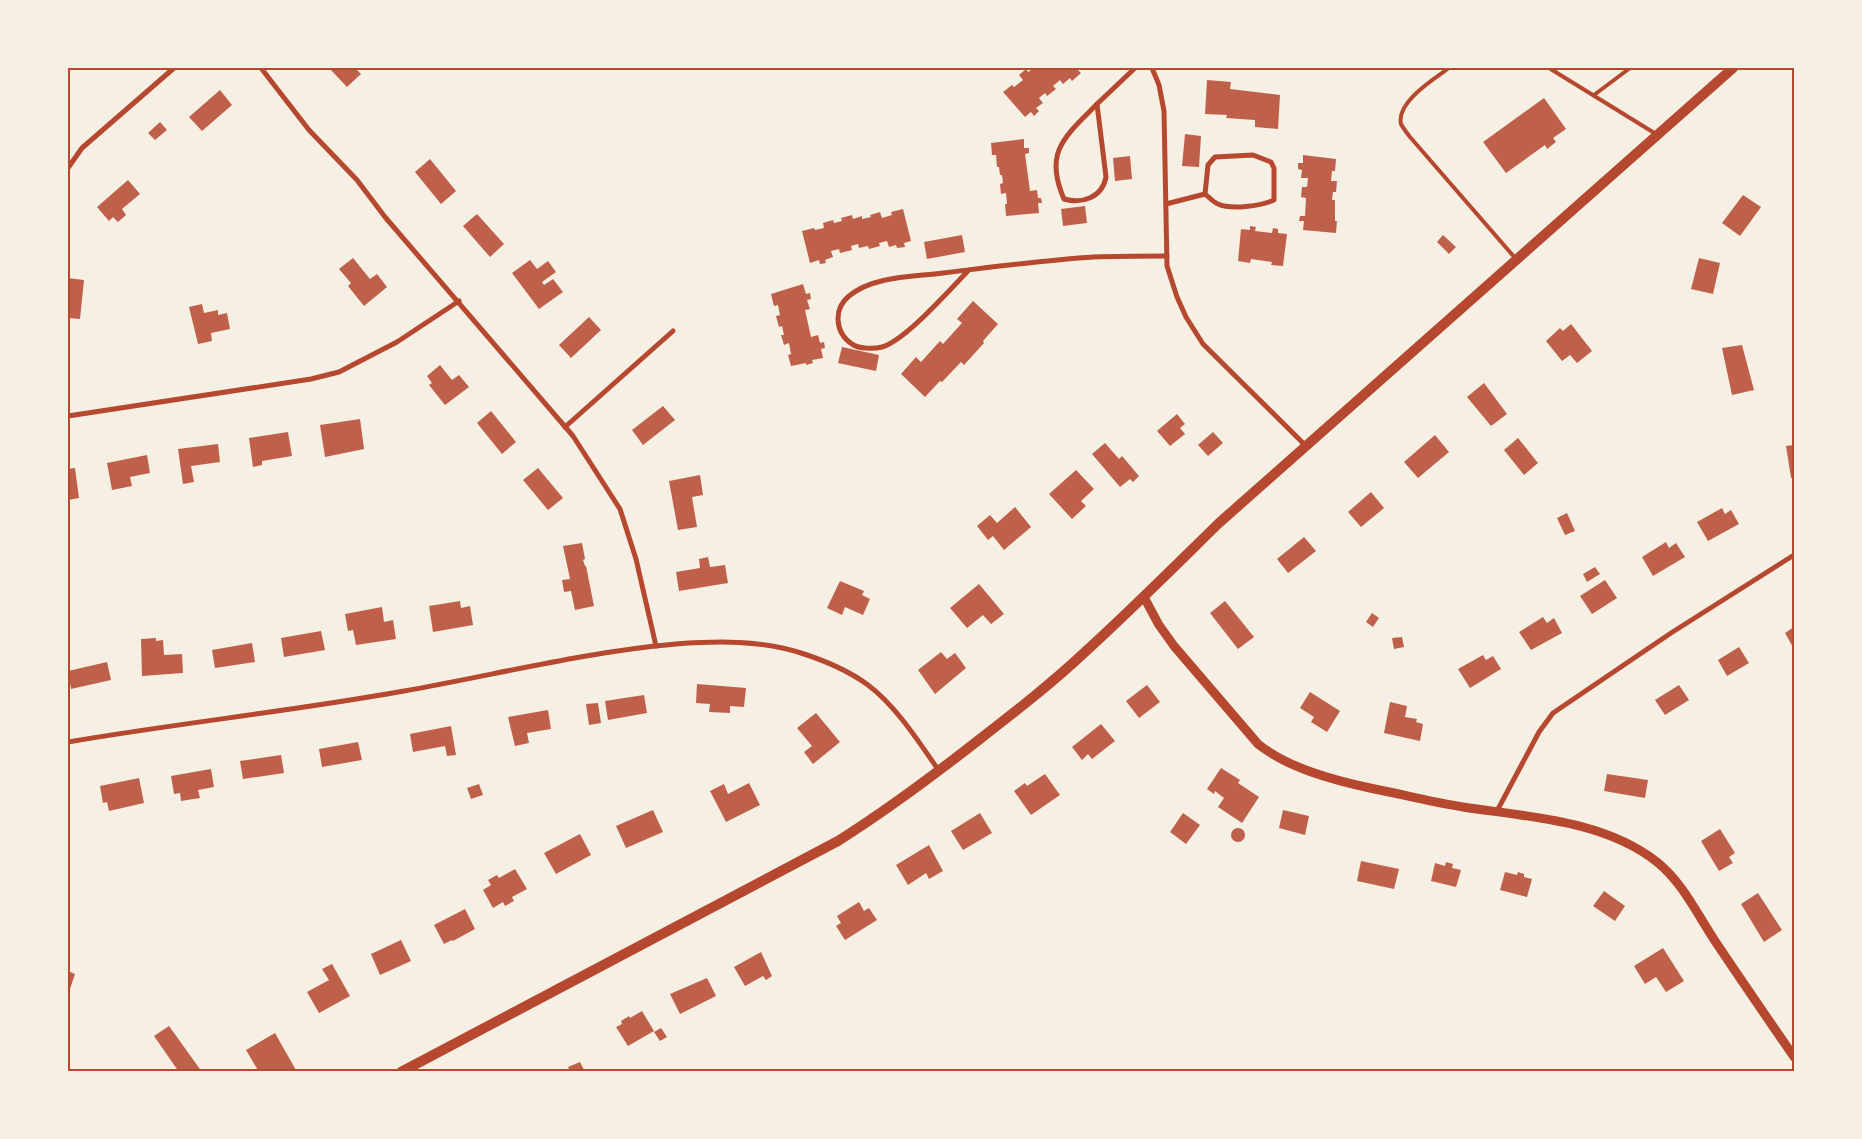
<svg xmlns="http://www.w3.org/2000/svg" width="1862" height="1139" viewBox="0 0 1862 1139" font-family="Jost,sans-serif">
	<rect width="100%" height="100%" fill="#f6efe4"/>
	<!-- building -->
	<g fill="#bf614a">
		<polygon points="329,68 355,68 361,74 347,87"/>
		<polygon points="1034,68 1081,68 1078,70 1081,73 1072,81 1070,78 1063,84 1060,80 1053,86 1056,89 1047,96 1045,93 1039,98 1043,103 1036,108 1039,111 1034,116 1031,112 1025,117 1003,92 1012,85 1014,87 1023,80 1019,75 1026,69 1028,72"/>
		<polygon points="1207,80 1231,82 1230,89 1280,95 1278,129 1255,127 1255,120 1226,118 1227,115 1205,114"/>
		<polygon points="220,90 232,105 202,131 189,117"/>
		<polygon points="1544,98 1566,129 1553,138 1556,142 1547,149 1545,145 1506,173 1483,142"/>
		<polygon points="160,122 167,130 155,140 148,133"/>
		<polygon points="1185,134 1201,136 1199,167 1182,166"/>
		<polygon points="1024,139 1024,148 1029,148 1029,153 1025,154 1030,191 1037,190 1038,198 1041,198 1042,203 1038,203 1039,213 1006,216 1005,204 1007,204 1006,193 1001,194 1000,184 1003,183 1002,175 1000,175 999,167 997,167 996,155 992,155 991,143"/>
		<polygon points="1303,155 1336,159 1335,171 1332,171 1331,181 1337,181 1336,192 1333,192 1332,200 1335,200 1335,221 1337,221 1336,233 1303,230 1304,221 1299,221 1300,216 1305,216 1306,198 1301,197 1302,187 1307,187 1308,178 1301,178 1302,170 1298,169 1298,163 1303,163"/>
		<polygon points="1130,156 1132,179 1115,181 1113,158"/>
		<polygon points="430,159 456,191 441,204 415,172"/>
		<polygon points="128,180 140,194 122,209 126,215 118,222 113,217 109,221 97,207"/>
		<polygon points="1743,195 1761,207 1740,236 1722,223"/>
		<polygon points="1085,206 1087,223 1063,226 1061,209"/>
		<polygon points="903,209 911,241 904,243 905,247 897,248 896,245 889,247 887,241 879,243 880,246 869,249 868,246 859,248 858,244 851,246 852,250 840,253 839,249 831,251 833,257 825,260 826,263 820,264 819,260 810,263 802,231 814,228 815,230 824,228 823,223 833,220 834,223 842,221 841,218 852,215 853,219 862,216 862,219 871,217 870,215 880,212 882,218 892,215 891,212"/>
		<polygon points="477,214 504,244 490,257 463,226"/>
		<polygon points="1250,226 1256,227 1255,231 1272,233 1273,228 1278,229 1278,233 1287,234 1283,266 1271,265 1272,262 1251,259 1250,263 1238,261 1241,229 1250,230"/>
		<polygon points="962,235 965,252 927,259 924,242"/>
		<polygon points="1443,235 1456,247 1449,254 1437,242"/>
		<polygon points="353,258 370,279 377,274 387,287 364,306 348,286 351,283 339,269"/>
		<polygon points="1699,258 1720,263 1713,294 1691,289"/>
		<polygon points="530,260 537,269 548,261 556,272 542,282 544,285 553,279 563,292 539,309 512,273"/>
		<polygon points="68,278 84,280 80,319 68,318"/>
		<polygon points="803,284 806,294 810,293 811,299 807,300 810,309 805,310 811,337 818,335 820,343 824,342 825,348 821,349 823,358 812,360 813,363 806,365 806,363 791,366 788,355 791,354 789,343 784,345 781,335 784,335 782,326 779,327 776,316 780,315 778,305 774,306 771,294"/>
		<polygon points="973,301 998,324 983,341 984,343 964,365 961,362 942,382 940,381 925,397 901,374 916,357 921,362 940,341 943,344 962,323 957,319"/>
		<polygon points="202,304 204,313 218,310 218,315 227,313 230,329 211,333 212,341 198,344 189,307"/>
		<polygon points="589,317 601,330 571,358 559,345"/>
		<polygon points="1571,324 1592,351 1577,363 1570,355 1562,361 1546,341 1560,328 1563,331"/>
		<polygon points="1742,345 1754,390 1732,395 1722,348"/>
		<polygon points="842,347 879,355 876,371 838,363"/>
		<polygon points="440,365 452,380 459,375 469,387 445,405 429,385 432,383 427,376"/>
		<polygon points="1484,383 1507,414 1491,426 1467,397"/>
		<polygon points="663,406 675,420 643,445 632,430"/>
		<polygon points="491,411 516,442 502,454 477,423"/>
		<polygon points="1177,414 1185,424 1180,428 1185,434 1170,446 1157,431"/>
		<polygon points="360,419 364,449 325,457 320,425"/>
		<polygon points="288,432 292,456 262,461 262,465 253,467 249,438"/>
		<polygon points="1213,432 1223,443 1208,456 1198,445"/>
		<polygon points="1435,435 1449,452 1418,478 1404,462"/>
		<polygon points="1518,438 1538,463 1524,475 1504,450"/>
		<polygon points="1105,443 1119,459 1122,456 1139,476 1133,482 1130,479 1120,487 1092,454"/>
		<polygon points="218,444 220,462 191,466 194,482 183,484 178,449"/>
		<polygon points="1794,445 1794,477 1791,478 1786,446"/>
		<polygon points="147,455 150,473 130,477 132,486 112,490 107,463"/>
		<polygon points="75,468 79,498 68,500 68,469"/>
		<polygon points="538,468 563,498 548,510 523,480"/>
		<polygon points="1076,470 1094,489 1081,501 1086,506 1072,519 1049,494"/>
		<polygon points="700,475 703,495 692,497 697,527 678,530 669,481"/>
		<polygon points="1371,492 1384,508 1361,527 1348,512"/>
		<polygon points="1015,507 1031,527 1004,550 993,536 988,540 977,526 990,515 997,523"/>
		<polygon points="1722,508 1725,514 1731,510 1739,524 1708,541 1697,522"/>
		<polygon points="1567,513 1575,531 1565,535 1557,518"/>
		<polygon points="1304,537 1316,551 1288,573 1277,559"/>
		<polygon points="1666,542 1669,548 1676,543 1685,557 1653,576 1642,557"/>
		<polygon points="582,543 585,559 583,560 585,566 586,566 594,606 575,610 571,591 564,592 562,580 570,579 563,546"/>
		<polygon points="708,557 710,567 725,565 728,583 679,591 676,572 700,568 699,559"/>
		<polygon points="1595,567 1600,574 1587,582 1583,574"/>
		<polygon points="1605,580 1617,598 1592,614 1580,596"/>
		<polygon points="840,581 864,591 862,595 870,599 863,615 845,607 842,615 827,608"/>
		<polygon points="979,584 1004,614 991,624 983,615 967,628 950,608"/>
		<polygon points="460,601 461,608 470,606 473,625 433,632 429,606"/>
		<polygon points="1225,601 1254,637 1238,649 1210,613"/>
		<polygon points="382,607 384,622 393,620 396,639 356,645 353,630 348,631 345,614"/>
		<polygon points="1372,613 1379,618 1373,627 1366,622"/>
		<polygon points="1543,617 1547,623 1554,618 1562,633 1531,650 1519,632"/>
		<polygon points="1794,627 1794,649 1785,633"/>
		<polygon points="321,631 325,650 284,657 281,638"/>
		<polygon points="1402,637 1404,647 1394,649 1392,638"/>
		<polygon points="156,638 156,641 163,640 164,655 182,654 183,673 142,676 141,639"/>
		<polygon points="252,643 255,662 215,668 212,650"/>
		<polygon points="1739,647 1749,663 1727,676 1718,660"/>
		<polygon points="941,652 947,659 955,653 966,668 935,694 918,670"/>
		<polygon points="1483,655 1486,660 1493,656 1501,669 1470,688 1458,669"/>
		<polygon points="107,662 111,680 71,689 68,671"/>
		<polygon points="697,684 746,688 744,707 730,706 730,713 709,712 710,704 696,703"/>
		<polygon points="1147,685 1160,702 1139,718 1126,701"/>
		<polygon points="1679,685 1689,700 1665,715 1655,700"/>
		<polygon points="1310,692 1340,711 1327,732 1311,722 1314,717 1300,708"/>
		<polygon points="644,695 647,713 608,720 605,701"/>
		<polygon points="1390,702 1407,706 1405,717 1417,719 1416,722 1423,724 1420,741 1384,733"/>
		<polygon points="598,703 601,723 589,725 586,704"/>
		<polygon points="548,710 551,729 527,733 529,743 515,746 508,717"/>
		<polygon points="816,713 840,742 813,764 804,752 812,746 797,728"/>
		<polygon points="1101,724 1115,741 1092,759 1088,754 1082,760 1072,747"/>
		<polygon points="451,726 456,755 447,756 445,746 413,752 410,734"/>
		<polygon points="358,742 362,760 322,767 319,749"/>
		<polygon points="281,755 284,773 243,779 240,761"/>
		<polygon points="1221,768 1240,780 1238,783 1259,797 1242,823 1218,807 1224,798 1215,791 1214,794 1207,789"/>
		<polygon points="211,769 214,787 198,790 200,798 181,801 180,793 174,794 171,776"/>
		<polygon points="1045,774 1060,795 1031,815 1014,791 1025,783 1027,786"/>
		<polygon points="1607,774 1648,780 1645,798 1604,791"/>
		<polygon points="139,778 144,803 109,811 107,802 103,803 100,786"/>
		<polygon points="749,783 760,805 726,822 710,791 724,784 728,794"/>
		<polygon points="479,784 483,795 471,799 467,788"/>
		<polygon points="653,810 663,832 626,848 616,826"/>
		<polygon points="1283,810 1309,816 1305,835 1279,828"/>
		<polygon points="980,813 992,833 963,850 951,831"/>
		<polygon points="1183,813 1200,825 1186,844 1170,832"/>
		<circle cx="1238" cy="835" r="7"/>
		<polygon points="1720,829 1735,853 1729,857 1733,863 1719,871 1701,841"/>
		<polygon points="580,834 591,855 556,874 544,853"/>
		<polygon points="929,845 943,871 929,879 926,873 908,885 896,865"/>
		<polygon points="1361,861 1399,869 1394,889 1357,881"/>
		<polygon points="1446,862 1453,864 1452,868 1461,870 1456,887 1431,881 1435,863 1445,866"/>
		<polygon points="515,869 527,889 512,897 514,901 505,906 503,902 493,908 483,890 491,885 488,880 497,875 499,878"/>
		<polygon points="1505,872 1517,875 1518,872 1524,874 1524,877 1532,879 1527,897 1500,890"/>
		<polygon points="1604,891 1625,906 1615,921 1593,906"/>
		<polygon points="1758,893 1782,930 1764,942 1741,904"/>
		<polygon points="859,902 864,911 869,908 877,920 845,940 836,926 841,923 837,916"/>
		<polygon points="465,909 475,929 453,941 452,940 444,944 434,925"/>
		<polygon points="401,940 411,961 380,975 371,954"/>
		<polygon points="1663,948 1684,981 1666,992 1656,977 1645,984 1634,966"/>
		<polygon points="761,952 772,976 766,980 763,976 745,986 734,967"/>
		<polygon points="332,964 350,996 319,1013 307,992 329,980 322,969"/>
		<polygon points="68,971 75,974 68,995"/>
		<polygon points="707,978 716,996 680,1014 670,994"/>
		<polygon points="642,1011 654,1031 628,1046 616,1027 622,1024 621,1021 629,1016 630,1018"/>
		<polygon points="169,1026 202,1072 179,1072 154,1036"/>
		<polygon points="661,1028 667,1037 660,1041 654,1032"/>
		<polygon points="275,1033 297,1072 259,1072 246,1050"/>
		<polygon points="580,1062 585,1072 563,1072 569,1069 568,1067"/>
	</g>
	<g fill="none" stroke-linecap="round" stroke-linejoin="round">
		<!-- service -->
		<g stroke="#b5482f" stroke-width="4">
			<path d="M1449 68C1434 79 1396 102 1401 124 1403 128 1407 133 1410 137L1516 259"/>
			<polyline points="1549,68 1656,134"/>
			<polyline points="1594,95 1630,68"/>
		</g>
		<!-- minor -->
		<g stroke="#b5482f" stroke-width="5">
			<polyline points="261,68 309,130 357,180 385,217 573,436 620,509 636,559 656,646"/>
			<polyline points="1152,68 1159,85 1164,111 1167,266 1177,297 1186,317 1203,344 1305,445"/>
			<path d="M1097 104 1106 177C1102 198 1082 204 1064 199 1043 151 1066 136 1097 104Z"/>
			<polyline points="1097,104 1135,68"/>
			<path d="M1253 155 1271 162 1274 168V200C1261 206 1231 210 1218 204 1213 202 1209 197 1205 194L1208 165 1215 157Z"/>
			<polyline points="68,168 82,148 174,68"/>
			<polyline points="1166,204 1205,194"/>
			<path d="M969 270C949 290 906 340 882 347 874 349 858 349 852 344 835 333 833 309 849 296 873 276 913 277 943 273 993 267 1044 260 1094 257 1118 256 1143 256 1167 256"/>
			<polyline points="68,416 311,379 339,372 397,342 459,301"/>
			<polyline points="565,427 673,331"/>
			<path d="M68 742C179 723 293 711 404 691 495 675 584 652 676 644 717 641 761 640 801 653 823 660 849 671 868 685 896 706 919 742 939 771"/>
			<polyline points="1497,811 1539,732 1553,713 1671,633 1794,555"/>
		</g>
		<!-- tertiary -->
		<path stroke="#b5482f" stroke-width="9" d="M1144 597 1159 625 1174 646 1258 744C1288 768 1333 780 1370 788 1401 794 1432 802 1463 807 1528 817 1604 820 1657 862 1683 883 1697 914 1715 941 1741 980 1768 1019 1794 1057"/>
		<!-- secondary -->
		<path stroke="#b5482f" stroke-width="10" d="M401 1072 838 841C887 810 934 775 980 739 1016 711 1052 683 1085 652 1131 610 1175 566 1219 523L1733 68"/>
	</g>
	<!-- border -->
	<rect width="1862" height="1139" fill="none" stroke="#f6efe4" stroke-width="138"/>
	<rect x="69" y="69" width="1724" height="1001" fill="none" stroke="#b5482f" stroke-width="2"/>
</svg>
